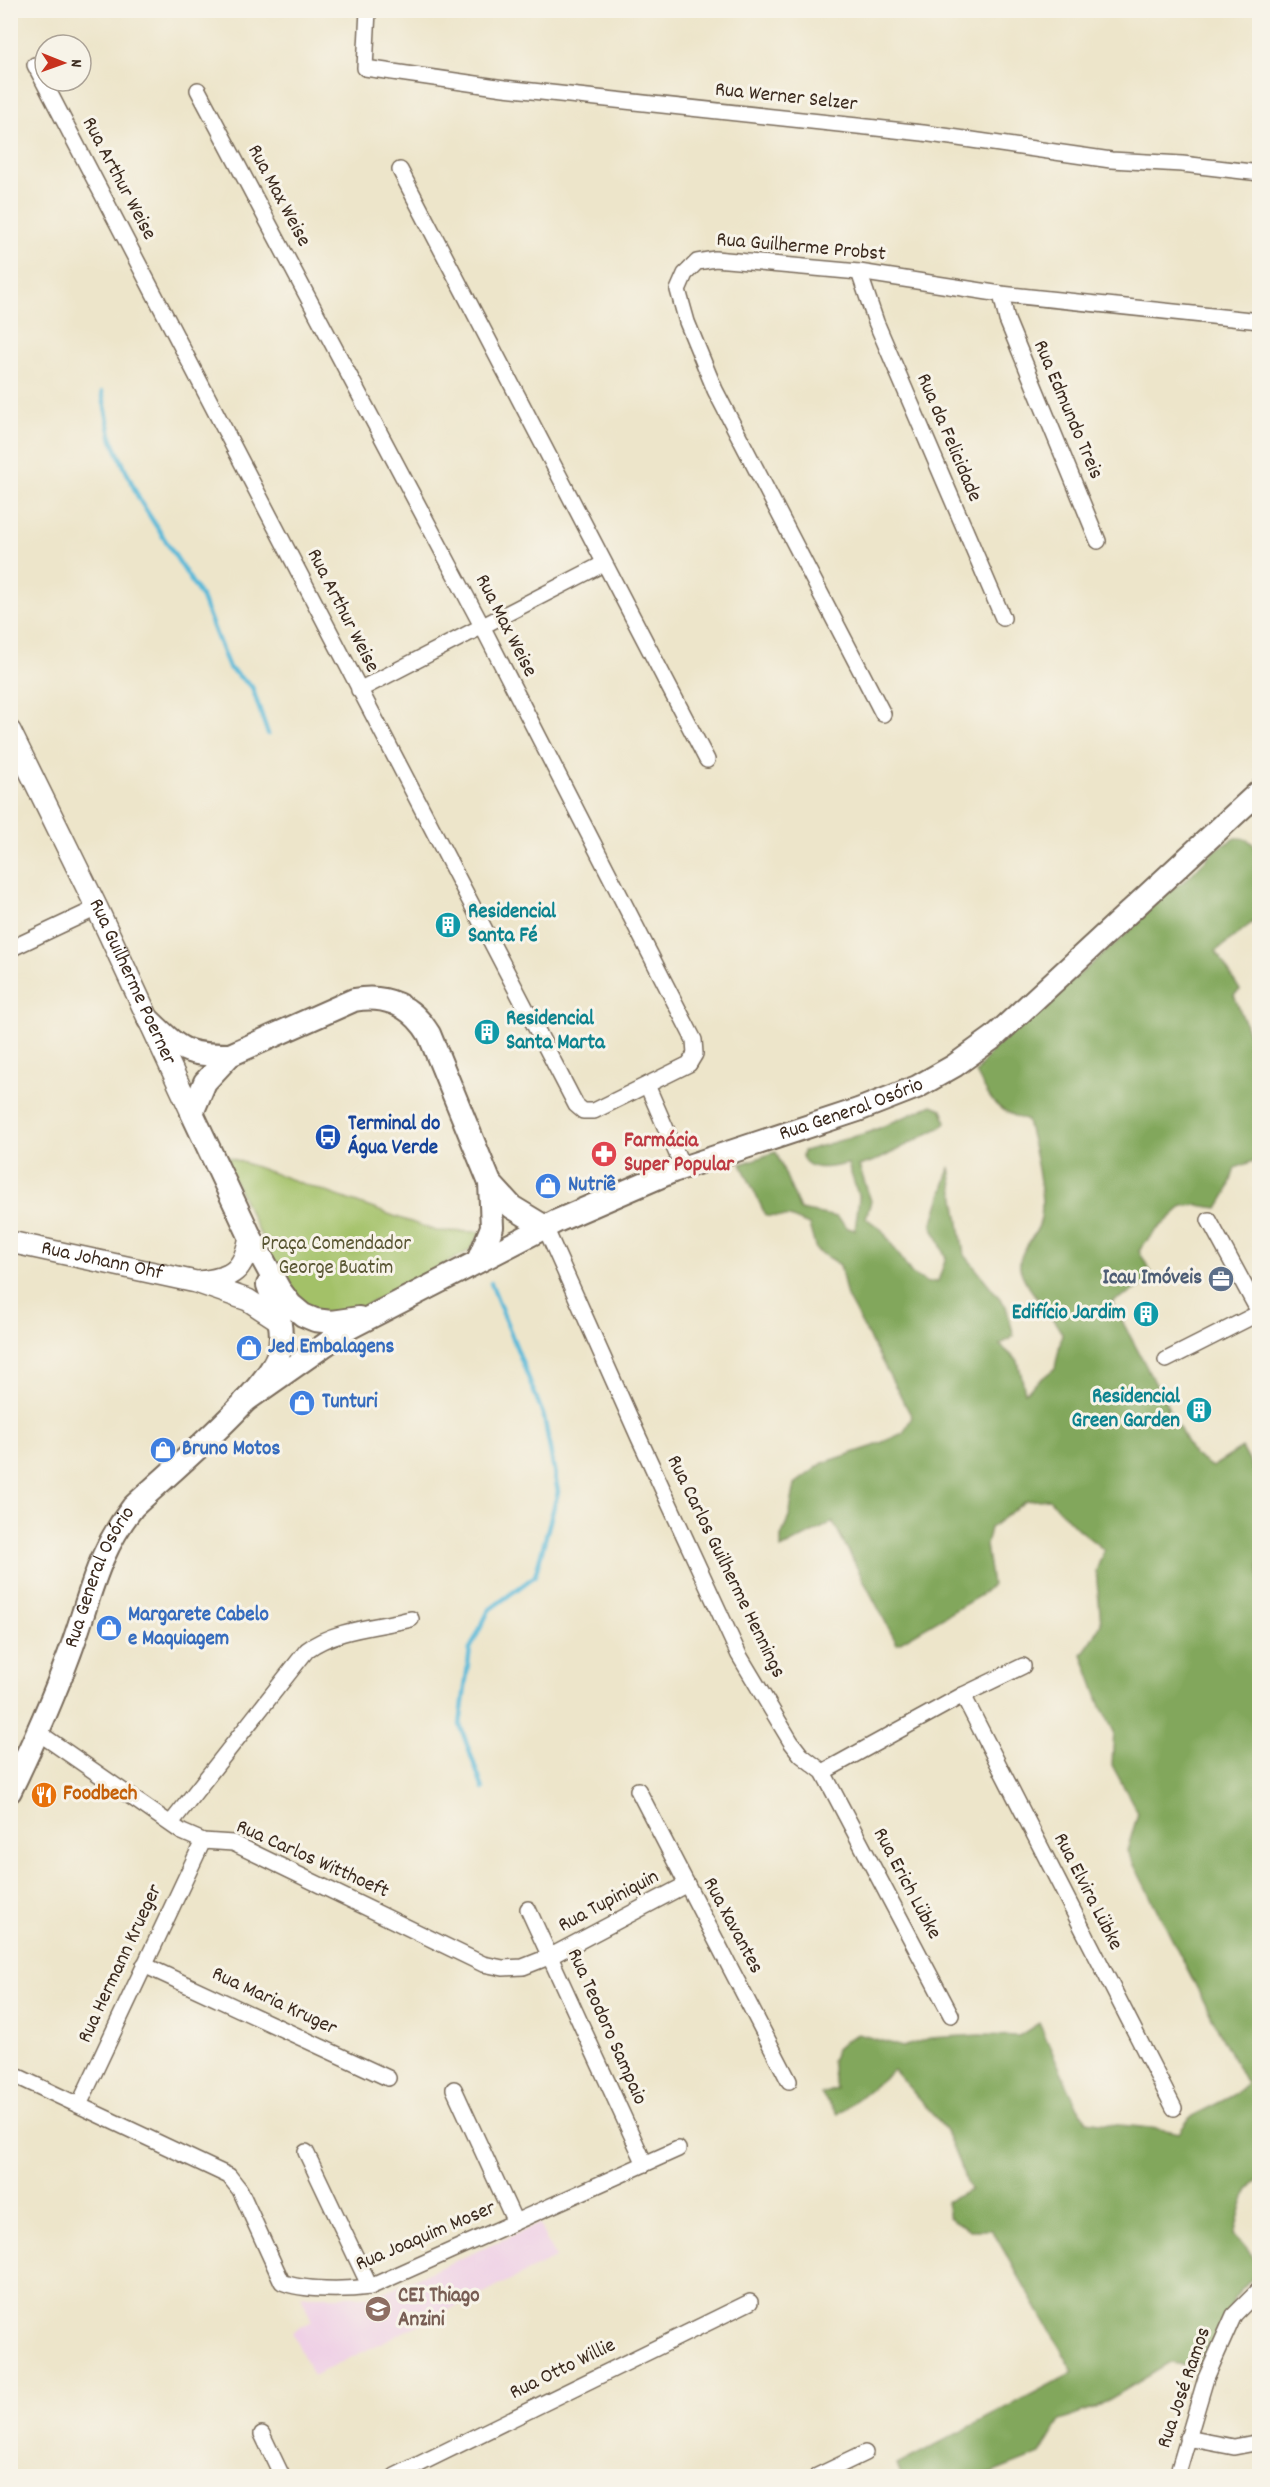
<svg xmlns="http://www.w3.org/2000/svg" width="1270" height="2487" viewBox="0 0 1270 2487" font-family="Dekko,sans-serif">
	<rect width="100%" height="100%" fill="#f7f3e8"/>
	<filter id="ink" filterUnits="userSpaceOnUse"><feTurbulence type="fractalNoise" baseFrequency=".0167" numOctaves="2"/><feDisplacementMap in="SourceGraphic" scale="12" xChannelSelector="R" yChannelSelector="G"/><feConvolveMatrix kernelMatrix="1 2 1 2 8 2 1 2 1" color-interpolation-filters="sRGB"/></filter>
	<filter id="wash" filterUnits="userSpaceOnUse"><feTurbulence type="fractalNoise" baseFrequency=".008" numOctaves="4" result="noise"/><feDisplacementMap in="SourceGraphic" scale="24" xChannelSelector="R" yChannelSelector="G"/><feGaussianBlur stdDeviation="1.35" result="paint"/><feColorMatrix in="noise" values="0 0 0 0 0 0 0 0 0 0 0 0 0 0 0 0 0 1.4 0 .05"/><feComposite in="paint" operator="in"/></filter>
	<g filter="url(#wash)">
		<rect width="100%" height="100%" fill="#ede5ca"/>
		<!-- built -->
		<polygon fill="#efd0e6" points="539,2224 555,2258 313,2376 292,2332 312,2321 301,2296 375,2296"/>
		<!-- green -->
		<polygon fill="#a3c168" stroke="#6f7643" stroke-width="1.5" points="222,1155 436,1231 481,1232 469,1251 350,1314 312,1312 290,1296"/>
		<!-- forest -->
		<path fill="#82a75c" stroke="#5e683d" stroke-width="1.5" d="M1235 838C1246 837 1254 843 1258 852 1263 862 1259 915 1259 929L1253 922 1216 951 1240 990 1234 995 1250 1036 1259 1048V1159L1235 1168 1227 1193 1218 1208 1196 1205 1183 1206C1166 1223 1152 1231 1139 1251L1155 1279 1112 1302 1193 1454 1212 1467 1242 1448 1259 1479 1260 2179C1244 2187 1239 2218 1234 2234L1256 2260 1258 2272 1235 2297 1216 2337 1195 2366 1170 2363 1095 2408 1060 2421 1040 2454 984 2476H902L897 2465 1074 2372 992 2230H970L949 2217 946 2202 970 2190 945 2129 894 2070 838 2114 821 2094 836 2089 831 2061 836 2049 846 2040 858 2034 903 2047 930 2038 979 2035 1019 2036 1039 2023 1076 2104 1087 2121C1118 2127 1148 2125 1179 2133L1190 2117 1232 2096 1246 2084 1127 1851 1138 1813 1112 1765 1114 1732 1100 1704 1082 1654 1092 1640 1101 1623 1096 1571 1104 1550 1078 1529 1049 1499 1026 1501 990 1528 986 1545 992 1585 981 1595 897 1644 833 1522 781 1549V1537L789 1517 795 1484 823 1463 874 1446 903 1433 912 1417 847 1297 840 1265 816 1250 809 1225 790 1217 766 1216 741 1164 776 1152 800 1210 837 1217 848 1228 855 1230 859 1198 848 1164C833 1166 811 1174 802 1157L803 1151 870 1132 932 1105 942 1109 946 1122 941 1127 880 1159 859 1166 871 1201 866 1218 882 1230 912 1274 928 1283 938 1281 946 1258 932 1225 950 1167 964 1254 1006 1306 1014 1336 1000 1345 1018 1361 1025 1392 1055 1368 1062 1334C1052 1313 1025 1289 1020 1268 1017 1252 1037 1236 1040 1222 1047 1198 1033 1145 1027 1121 993 1108 993 1104 976 1073L992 1050 1124 936 1162 895 1186 880 1215 850Z"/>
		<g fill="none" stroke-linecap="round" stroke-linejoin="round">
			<!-- stream -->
			<g stroke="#5ab9d8" stroke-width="4.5">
				<polyline points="102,392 112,440 139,499 202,598 229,668 252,687 268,734"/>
				<polyline points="483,1789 460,1725 470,1649 489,1610 535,1576 558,1492 544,1417 491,1283"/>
			</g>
		</g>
	</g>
	<g filter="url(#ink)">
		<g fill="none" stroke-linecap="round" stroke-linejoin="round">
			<defs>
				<g id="street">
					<polyline points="368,10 365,68 504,88 923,133 1111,160 1182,164 1260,173"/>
					<polyline points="35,65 576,1105 583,1111 594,1111 689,1064 695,1054 694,1040 482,626 198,90"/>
					<polyline points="400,170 707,760"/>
					<polyline points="859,272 876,322 1003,618"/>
					<polyline points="1001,294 1007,320 1098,541"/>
					<polyline points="359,690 603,564"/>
					<polyline points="883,714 715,390 687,322 678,290 685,274 697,262 715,259 859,272 1001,294 1260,321"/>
					<polyline points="10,949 97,908"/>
					<polyline points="647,1085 683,1168"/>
					<polyline points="1209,1220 1260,1314"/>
					<polyline points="545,1227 639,1438 739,1655 791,1742 801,1755 823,1772 951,2015"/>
					<polyline points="1166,1360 1259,1313"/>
					<polyline points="963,1695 1174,2108"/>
					<polyline points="39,1733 182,1832 203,1841 233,1843 483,1964 503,1968 523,1967 551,1956 687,1884"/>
					<polyline points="823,1772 963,1695 1023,1666"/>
					<polyline points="638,1790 789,2081"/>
					<path d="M171 1823 307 1650C335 1629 378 1627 411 1619"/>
					<polyline points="528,1909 645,2164"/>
					<polyline points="144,1965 388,2078"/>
					<path d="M10 2073 229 2176 240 2190 282 2282C303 2291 347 2290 370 2287L678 2149"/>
					<polyline points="454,2089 515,2222"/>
					<polyline points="79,2105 203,1841"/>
					<polyline points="306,2152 370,2287"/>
					<polyline points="262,2434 282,2476"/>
					<polyline points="1187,2438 1234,2447 1260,2442"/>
					<polyline points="395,2476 750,2302"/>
					<polyline points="817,2476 865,2453"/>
					<polyline points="1177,2476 1206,2378 1234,2315 1260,2289"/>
				</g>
				<g id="secondary">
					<path id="s1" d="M10 731 97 908 192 1113"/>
					<path id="s2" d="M10 1242 196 1282 248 1300 280 1321"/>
					<path d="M199 1282C233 1278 244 1271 250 1236"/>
				</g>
				<g id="primary">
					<path d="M149 1020C181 1051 185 1055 230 1055"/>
					<polyline points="478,1261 492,1227 490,1183"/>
					<path d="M359 1318 331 1322 315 1320 303 1315 291 1305 279 1289 250 1236 192 1113 205 1082 230 1055 354 1000C387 994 412 1006 429 1034L490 1183 512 1207 545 1227"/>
					<path id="s3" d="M245 1401 349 1328 557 1221 673 1171 858 1110 917 1087 954 1066 994 1037 1260 791"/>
					<path id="s4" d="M10 1791C32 1746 52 1701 69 1655 90 1599 95 1556 133 1507 165 1476 270 1390 279 1352 285 1328 276 1307 268 1285"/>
				</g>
			</defs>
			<!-- street casing -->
			<use href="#street" stroke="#796b5a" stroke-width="18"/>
			<!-- secondary casing -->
			<use href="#secondary" stroke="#796b5a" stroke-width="24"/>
			<!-- primary casing -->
			<use href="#primary" stroke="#796b5a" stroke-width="26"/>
			<!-- street -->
			<use href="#street" stroke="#fff" stroke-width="15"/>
			<!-- secondary -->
			<use href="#secondary" stroke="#fff" stroke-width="21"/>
			<!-- primary -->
			<use href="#primary" stroke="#fff" stroke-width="22"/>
		</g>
	</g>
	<!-- icons -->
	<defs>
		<symbol id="building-disc" viewBox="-11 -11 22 22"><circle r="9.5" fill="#0f9aa8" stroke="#f7f3e8"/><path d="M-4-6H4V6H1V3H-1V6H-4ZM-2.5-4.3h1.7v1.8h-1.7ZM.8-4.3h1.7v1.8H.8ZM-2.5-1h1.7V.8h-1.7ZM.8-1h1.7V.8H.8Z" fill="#fff"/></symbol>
		<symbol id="bus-disc" viewBox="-11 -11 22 22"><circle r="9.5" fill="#1a4fb4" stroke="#f7f3e8"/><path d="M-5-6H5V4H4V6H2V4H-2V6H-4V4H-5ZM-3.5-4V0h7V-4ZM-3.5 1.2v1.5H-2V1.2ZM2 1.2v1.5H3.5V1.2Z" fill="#fff"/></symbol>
		<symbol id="pharmacy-disc" viewBox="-11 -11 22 22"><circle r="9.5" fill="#e0444e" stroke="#f7f3e8"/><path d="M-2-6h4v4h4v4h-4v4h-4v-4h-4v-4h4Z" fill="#fff"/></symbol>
		<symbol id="shop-disc" viewBox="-11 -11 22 22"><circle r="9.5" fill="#3f7fe0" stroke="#f7f3e8"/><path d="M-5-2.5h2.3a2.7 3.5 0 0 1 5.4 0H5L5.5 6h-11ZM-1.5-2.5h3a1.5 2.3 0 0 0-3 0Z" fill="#fff"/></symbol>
		<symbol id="office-disc" viewBox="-11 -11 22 22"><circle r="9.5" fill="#5c6f8a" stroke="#f7f3e8"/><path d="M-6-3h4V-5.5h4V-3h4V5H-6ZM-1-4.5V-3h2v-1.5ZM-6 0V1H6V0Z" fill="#fff"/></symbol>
		<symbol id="restaurant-disc" viewBox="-11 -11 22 22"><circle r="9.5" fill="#e8710a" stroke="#f7f3e8"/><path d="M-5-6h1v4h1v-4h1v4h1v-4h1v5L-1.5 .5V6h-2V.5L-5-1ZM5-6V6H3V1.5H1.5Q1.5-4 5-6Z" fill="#fff"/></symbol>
		<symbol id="school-disc" viewBox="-11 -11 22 22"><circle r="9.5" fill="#8d6e63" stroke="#f7f3e8"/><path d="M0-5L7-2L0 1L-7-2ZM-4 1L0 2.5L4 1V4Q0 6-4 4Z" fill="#fff"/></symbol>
	</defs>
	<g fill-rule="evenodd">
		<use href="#building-disc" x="433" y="910" width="30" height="30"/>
		<use href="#building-disc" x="472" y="1017" width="30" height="30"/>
		<use href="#bus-disc" x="313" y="1122" width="30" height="30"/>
		<use href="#pharmacy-disc" x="589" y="1139" width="30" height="30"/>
		<use href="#shop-disc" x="533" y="1171" width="30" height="30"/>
		<use href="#office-disc" x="1206" y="1264" width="30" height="30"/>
		<use href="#building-disc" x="1131" y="1299" width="30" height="30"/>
		<use href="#shop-disc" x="234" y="1333" width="30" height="30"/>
		<use href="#shop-disc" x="287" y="1388" width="30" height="30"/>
		<use href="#building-disc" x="1184" y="1395" width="30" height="30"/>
		<use href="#shop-disc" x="148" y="1435" width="30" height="30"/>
		<use href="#shop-disc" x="94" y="1613" width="30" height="30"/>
		<use href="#restaurant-disc" x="29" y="1780" width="30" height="30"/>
		<use href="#school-disc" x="363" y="2294" width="30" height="30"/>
	</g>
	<g text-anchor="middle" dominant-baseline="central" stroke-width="6" stroke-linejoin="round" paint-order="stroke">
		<!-- street labels -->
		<g font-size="21" fill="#3b2a1e" stroke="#f7f3e8">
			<text transform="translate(786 98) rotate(6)">Rua Werner Selzer</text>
			<text transform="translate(118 179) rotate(62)">Rua Arthur Weise</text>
			<text transform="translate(278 196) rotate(62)">Rua Max Weise</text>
			<text transform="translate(801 248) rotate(5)">Rua Guilherme Probst</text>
			<text transform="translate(1067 410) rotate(67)">Rua Edmundo Treis</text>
			<text transform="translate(948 438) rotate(67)">Rua da Felicidade</text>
			<text transform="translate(342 611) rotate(63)">Rua Arthur Weise</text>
			<text transform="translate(505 626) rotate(63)">Rua Max Weise</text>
			<text stroke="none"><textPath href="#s1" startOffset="279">Rua Guilherme Poerner</textPath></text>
			<text stroke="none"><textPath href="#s3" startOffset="676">Rua General Osório</textPath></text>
			<text stroke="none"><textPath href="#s2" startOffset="94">Rua Johann Ohf</textPath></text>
			<text transform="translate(725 1567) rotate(64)">Rua Carlos Guilherme Hennings</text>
			<text stroke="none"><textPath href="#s4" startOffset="232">Rua General Osório</textPath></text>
			<text transform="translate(312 1860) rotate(24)">Rua Carlos Witthoeft</text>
			<text transform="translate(906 1884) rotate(62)">Rua Erich Lübke</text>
			<text transform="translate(1087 1892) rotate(63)">Rua Elvira Lübke</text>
			<text transform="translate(609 1902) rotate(-28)">Rua Tupiniquin</text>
			<text transform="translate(732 1926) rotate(62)">Rua Xavantes</text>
			<text transform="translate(121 1964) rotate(-65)">Rua Hermann Krueger</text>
			<text transform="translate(274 2002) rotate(25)">Rua Maria Kruger</text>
			<text transform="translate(606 2027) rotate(66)">Rua Teodoro Sampaio</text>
			<text transform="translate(426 2237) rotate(-23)">Rua Joaquim Moser</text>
			<text transform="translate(563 2370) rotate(-26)">Rua Otto Willie</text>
			<text transform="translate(1185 2388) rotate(-71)">Rua José Ramos</text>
		</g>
		<!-- culture labels -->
		<g font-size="21" font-weight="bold" fill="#0d838f" stroke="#f7f3e8" text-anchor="start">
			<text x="468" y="913">Residencial<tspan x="468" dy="24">Santa Fé</tspan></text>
			<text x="506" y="1020">Residencial<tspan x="506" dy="24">Santa Marta</tspan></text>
			<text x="1126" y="1314" text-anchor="end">Edifício Jardim</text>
			<text x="1180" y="1398" text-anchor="end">Residencial<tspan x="1180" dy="24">Green Garden</tspan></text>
		</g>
		<!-- transit labels -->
		<g font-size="21" font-weight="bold" fill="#164399" stroke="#f7f3e8" text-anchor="start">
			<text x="348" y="1125">Terminal do<tspan x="348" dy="24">Água Verde</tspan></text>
		</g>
		<!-- health labels -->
		<g font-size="21" font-weight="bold" fill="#be3a42" stroke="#f7f3e8" text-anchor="start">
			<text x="624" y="1142">Farmácia<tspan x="624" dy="24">Super Popular</tspan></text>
		</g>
		<!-- shop labels -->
		<g font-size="21" font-weight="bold" fill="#366cbe" stroke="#f7f3e8" text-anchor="start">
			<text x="568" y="1186">Nutriê</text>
			<text x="268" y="1348">Jed Embalagens</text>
			<text x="322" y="1403">Tunturi</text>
			<text x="182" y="1450">Bruno Motos</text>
			<text x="128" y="1616">Margarete Cabelo<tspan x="128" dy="24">e Maquiagem</tspan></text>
		</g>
		<!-- park labels -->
		<g font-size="21" fill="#5a5734" stroke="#f7f3e8">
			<text x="336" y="1245">Praça Comendador<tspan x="336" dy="24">George Buatim</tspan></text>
		</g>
		<!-- service labels -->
		<g font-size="21" font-weight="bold" fill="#4e5e75" stroke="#f7f3e8" text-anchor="end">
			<text x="1202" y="1279">Icau Imóveis</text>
		</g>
		<!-- food labels -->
		<g font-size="21" font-weight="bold" fill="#c56008" stroke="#f7f3e8" text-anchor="start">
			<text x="63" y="1795">Foodbech</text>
		</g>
		<!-- education labels -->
		<g font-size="21" font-weight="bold" fill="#785e54" stroke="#f7f3e8" text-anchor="start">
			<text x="398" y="2297">CEI Thiago<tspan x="398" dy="24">Anzini</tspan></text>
		</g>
	</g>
	<!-- margin -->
	<rect width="1270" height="2487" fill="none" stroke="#f7f3e8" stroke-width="36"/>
	<!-- north arrow -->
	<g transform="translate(63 63) rotate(91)"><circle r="28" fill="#f7f3e8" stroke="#aca397" stroke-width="1.5"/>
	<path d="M0-4.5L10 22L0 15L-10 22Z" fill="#c8321e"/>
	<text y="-9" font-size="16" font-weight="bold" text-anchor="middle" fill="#3b2a1e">N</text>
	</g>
</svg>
